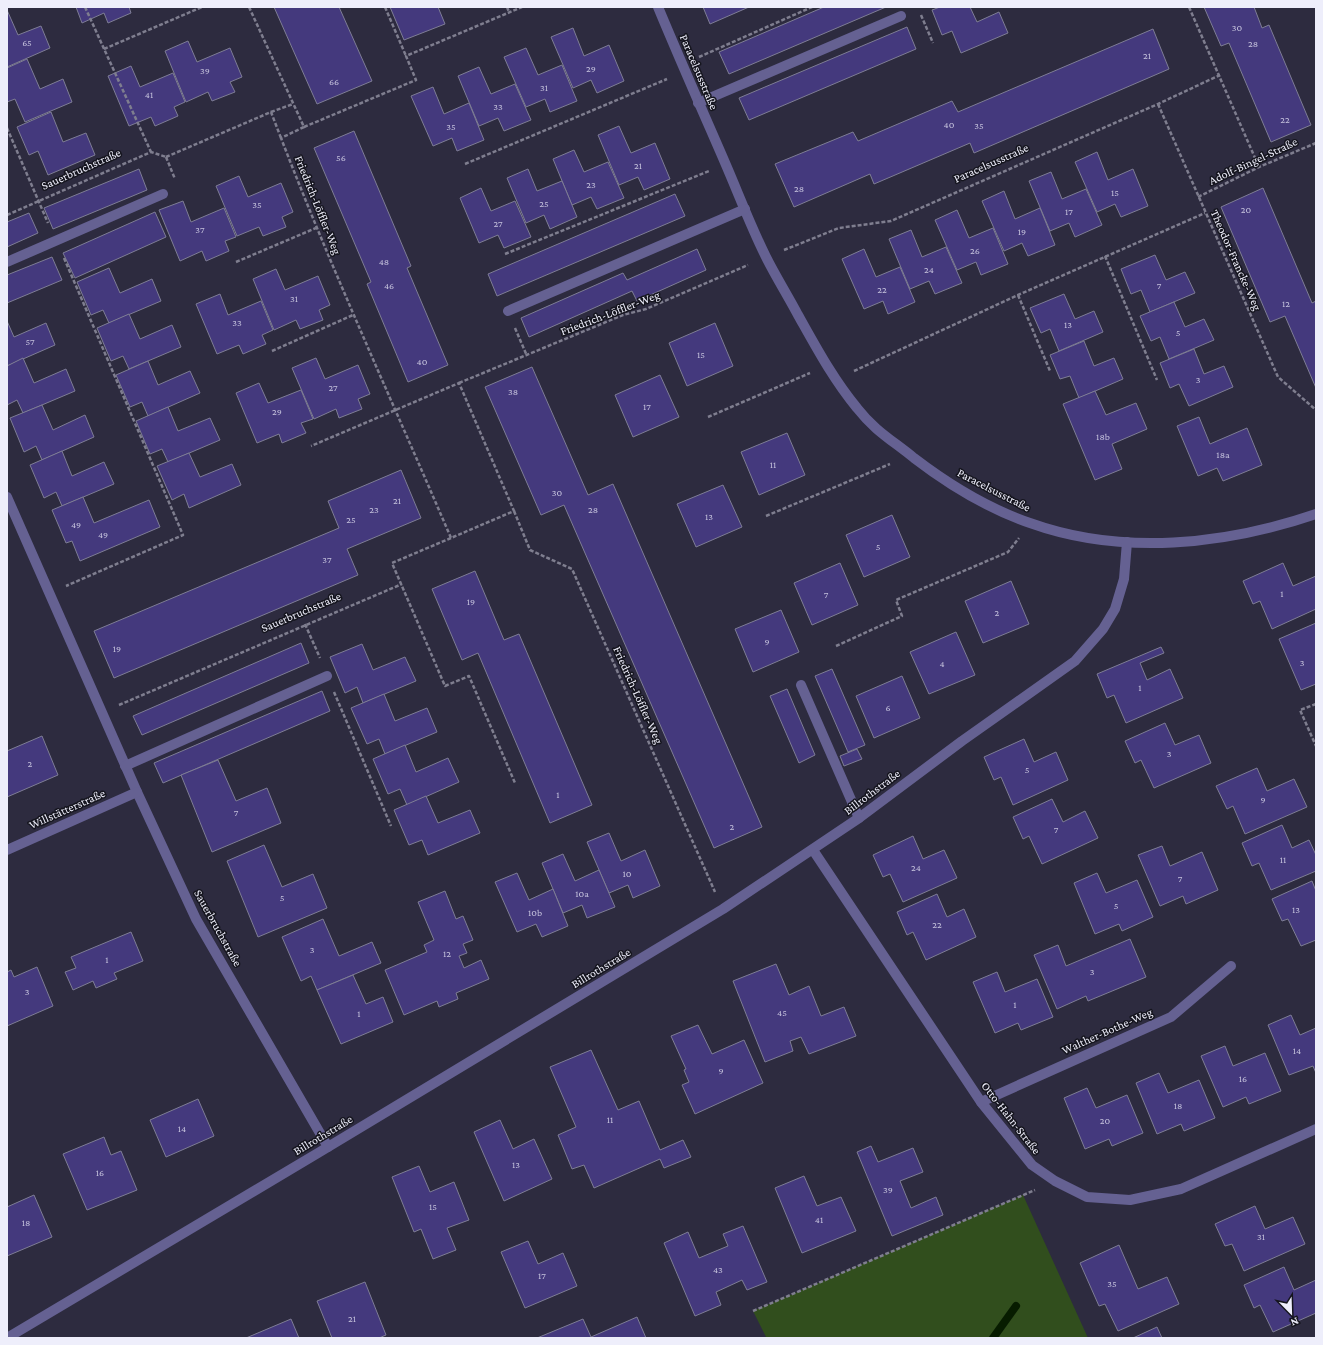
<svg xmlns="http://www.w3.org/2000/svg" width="1323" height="1345" viewBox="0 0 1323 1345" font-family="'Crimson Pro',serif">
	<rect width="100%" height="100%" fill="#2d2b3f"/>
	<!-- green -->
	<polygon fill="#314e1d" points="1023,1195 1088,1338 764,1338 766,1337 753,1311"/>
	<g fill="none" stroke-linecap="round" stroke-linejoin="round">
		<!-- stream -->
		<polyline stroke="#071c00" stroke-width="8" points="993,1338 1016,1306"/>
	</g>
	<!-- building -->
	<g fill="#44397d" stroke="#7e7d95">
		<polygon points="76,7 129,7 131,13 108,23 104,13 82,23"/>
		<polygon points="274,7 339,7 372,81 317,104"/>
		<polygon points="390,7 438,7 445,24 404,40"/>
		<polygon points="703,7 749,7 710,24"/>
		<polygon points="824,7 886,7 729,74 719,52"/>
		<polygon points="940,7 970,7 977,22 999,12 1008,33 961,53 952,31 942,35 932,10"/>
		<polygon points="1204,7 1254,7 1262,28 1269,25 1311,125 1271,142 1229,43 1221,46"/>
		<polygon points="7,10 18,35 41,26 50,48 7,67"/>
		<polygon points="907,27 916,49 749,120 739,98"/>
		<polygon points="573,28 584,56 609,45 624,81 597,93 591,80 573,88 551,37"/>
		<polygon points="1153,29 1169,69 974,153 970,143 874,184 870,174 794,207 775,164 853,132 858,141 952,101 958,112"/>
		<polygon points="188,41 197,62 230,48 242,77 230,82 235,92 212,101 208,92 186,102 165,51"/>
		<polygon points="526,48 538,75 562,65 577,101 550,112 545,99 526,107 504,57"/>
		<polygon points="27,59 40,89 63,79 72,102 25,122 15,99 7,102 7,68"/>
		<polygon points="131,66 140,87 173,73 185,102 174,107 178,116 155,126 151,117 129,126 108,76"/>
		<polygon points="479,67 491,94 515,84 531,120 504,131 498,118 479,126 458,76"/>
		<polygon points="433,87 444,114 469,103 484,140 457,151 452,138 433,146 411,96"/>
		<polygon points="51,112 63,142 86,133 95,155 48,175 38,151 29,155 17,127"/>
		<polygon points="619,126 631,153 655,143 670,179 644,190 638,177 619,185 598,135"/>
		<polygon points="354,131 411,266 407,268 448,365 408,382 367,284 371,282 314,148"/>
		<polygon points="574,150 584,172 608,162 624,198 597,209 591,197 572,205 553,159"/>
		<polygon points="1097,152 1108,180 1133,169 1148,206 1121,217 1115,204 1097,212 1075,162"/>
		<polygon points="139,169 147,190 53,229 44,208"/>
		<polygon points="528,169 537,191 562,181 577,217 550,229 544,215 526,223 507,178"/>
		<polygon points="1051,172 1062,199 1086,189 1102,225 1075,237 1069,223 1050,231 1029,181"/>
		<polygon points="239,176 248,197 281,183 293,212 282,217 286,227 263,236 259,227 237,236 216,186"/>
		<polygon points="481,188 491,211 515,201 531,237 504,248 498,235 479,243 460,198"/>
		<polygon points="1263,188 1312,303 1316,301 1316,388 1285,316 1270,322 1221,207"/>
		<polygon points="1004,191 1015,219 1040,208 1055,245 1028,256 1022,243 1004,251 982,201"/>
		<polygon points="675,194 685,216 497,296 488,274"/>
		<polygon points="183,201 191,222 224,208 236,237 225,241 229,251 206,261 202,251 180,261 159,210"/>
		<polygon points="957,210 969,238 993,228 1008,264 981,275 976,262 957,270 935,220"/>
		<polygon points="155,212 166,237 75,278 63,253"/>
		<polygon points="29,213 38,233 7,247 7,222"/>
		<polygon points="911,230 922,257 946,247 962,283 935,294 929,281 910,289 889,239"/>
		<polygon points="697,249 706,270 637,301 632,291 529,337 521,318 623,273 627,280"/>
		<polygon points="864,249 876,277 900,267 915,302 888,314 883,301 864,309 842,259"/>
		<polygon points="1155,255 1166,280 1185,272 1195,293 1150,312 1141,290 1131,294 1121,269"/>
		<polygon points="52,257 62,280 7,303 7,275"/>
		<polygon points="109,268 120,293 152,279 161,301 109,323 103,310 91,315 77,282"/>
		<polygon points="276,269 285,290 318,276 330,305 319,310 323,320 300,329 296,320 274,330 253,279"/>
		<polygon points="220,294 228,315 261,301 273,330 262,335 266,344 243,354 239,345 217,354 196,304"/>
		<polygon points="1064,294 1075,319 1094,311 1103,332 1059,351 1050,329 1041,333 1030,308"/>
		<polygon points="1174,302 1185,327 1204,319 1214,340 1169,359 1160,337 1151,341 1140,316"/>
		<polygon points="129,314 140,339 172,325 181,347 129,369 123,356 111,361 97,328"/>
		<polygon points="7,321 14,337 46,323 55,345 7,366"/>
		<polygon points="715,323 733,366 687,386 669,343"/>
		<polygon points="1084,341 1094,366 1114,358 1123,379 1079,398 1070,376 1060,379 1050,355"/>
		<polygon points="1194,349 1204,374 1224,366 1233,387 1189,406 1179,384 1170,388 1160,363"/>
		<polygon points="23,358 34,383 66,369 75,391 23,413 17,400 7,405 7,366"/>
		<polygon points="316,358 325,379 358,365 370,394 358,399 362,409 339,418 336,409 314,419 292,368"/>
		<polygon points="148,361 158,385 190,371 200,393 148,416 142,402 130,407 116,375"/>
		<polygon points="532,367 588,495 613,484 762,827 714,848 564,505 541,515 485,387"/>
		<polygon points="660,375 679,417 633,437 615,395"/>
		<polygon points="259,383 268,403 301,390 313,419 301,423 306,433 282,443 279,434 257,443 236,393"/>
		<polygon points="1095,391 1106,415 1136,403 1147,429 1112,444 1122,469 1095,480 1063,404"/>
		<polygon points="42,405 53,430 85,415 94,437 42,460 36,446 24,452 10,418"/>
		<polygon points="168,407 178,431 210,418 220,440 168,462 162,449 150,454 136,421"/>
		<polygon points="1199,417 1210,444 1247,428 1262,465 1223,481 1217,468 1198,476 1177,426"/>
		<polygon points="787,433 805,475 759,495 741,452"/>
		<polygon points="62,451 72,476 104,462 114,484 62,506 56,492 44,498 30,465"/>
		<polygon points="189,453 200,477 232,464 241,485 189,508 184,494 172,500 157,466"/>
		<polygon points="401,470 421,518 347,549 358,575 114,678 94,631 339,528 328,501"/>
		<polygon points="723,485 742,527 696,547 677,504"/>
		<polygon points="83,497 94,523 149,500 160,527 80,561 72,541 66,543 52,510"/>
		<polygon points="892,515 910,557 864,577 846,535"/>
		<polygon points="840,563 858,605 812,625 794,583"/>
		<polygon points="1283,563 1293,586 1316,576 1316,609 1272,629 1260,601 1253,604 1243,581"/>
		<polygon points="475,571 504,640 519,634 592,805 550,823 478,653 462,660 432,589"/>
		<polygon points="1011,581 1029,624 983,643 965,601"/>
		<polygon points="781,610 799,652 753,672 735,629"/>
		<polygon points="1316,623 1316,684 1301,690 1279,639"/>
		<polygon points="956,632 975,675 929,694 910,652"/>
		<polygon points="301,643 309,663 142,735 133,716"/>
		<polygon points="362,644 373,670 405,657 416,681 363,703 357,687 345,693 330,657"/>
		<polygon points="1161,647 1164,653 1140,663 1147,680 1170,669 1183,698 1126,723 1114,695 1107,698 1097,674"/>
		<polygon points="832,669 865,745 848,752 815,676"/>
		<polygon points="902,676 920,718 874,738 856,696"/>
		<polygon points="787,689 815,755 799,763 770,696"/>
		<polygon points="322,691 330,711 163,783 154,763"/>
		<polygon points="384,694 395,721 427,708 437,732 385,754 379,739 367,744 351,708"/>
		<polygon points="1165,723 1175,745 1199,735 1211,763 1154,788 1141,760 1135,763 1125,741"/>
		<polygon points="42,736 58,775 7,797 7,751"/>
		<polygon points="1024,739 1034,762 1056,752 1068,780 1013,805 1001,777 994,780 984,757"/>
		<polygon points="405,745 416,772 448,758 459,782 407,805 400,789 388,794 373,759"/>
		<polygon points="857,749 862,759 844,766 840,756"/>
		<polygon points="218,760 236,801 267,788 281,823 212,852 181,775"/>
		<polygon points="1257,768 1267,791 1294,779 1307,807 1245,834 1233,806 1227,809 1216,786"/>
		<polygon points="426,796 438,823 470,810 480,833 428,855 422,840 409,845 394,810"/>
		<polygon points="1052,799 1063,822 1085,811 1098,838 1042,864 1029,836 1023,839 1013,817"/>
		<polygon points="1282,825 1292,848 1309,840 1316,855 1316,871 1271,890 1259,863 1252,866 1242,843"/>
		<polygon points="609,833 621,861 645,850 660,886 633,898 628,885 609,893 587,842"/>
		<polygon points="913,836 923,859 944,850 957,878 903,902 890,874 883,877 873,855"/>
		<polygon points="264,845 282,887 313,874 327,908 258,937 227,861"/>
		<polygon points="1162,846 1170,866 1202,852 1218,890 1186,904 1183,896 1160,906 1138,855"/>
		<polygon points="563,854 575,881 599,870 615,907 587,918 582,905 563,913 542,863"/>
		<polygon points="517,873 529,900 553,889 568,926 542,937 536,924 517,932 495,882"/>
		<polygon points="1097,873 1106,893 1137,880 1153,917 1122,931 1119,924 1095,934 1074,883"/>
		<polygon points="1312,881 1316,891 1316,940 1301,946 1288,919 1282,921 1272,899"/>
		<polygon points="445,891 456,919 463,916 473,940 463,944 467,953 459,956 464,968 481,960 489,979 456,993 458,999 439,1007 437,1001 404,1015 385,970 427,952 424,945 434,940 418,902"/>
		<polygon points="937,894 947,917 964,909 976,937 926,960 913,932 907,935 897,912"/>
		<polygon points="323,919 339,956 372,942 381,963 317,990 311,976 301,981 282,937"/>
		<polygon points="131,932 143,961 114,973 117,979 96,988 93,981 73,990 65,972 76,968 71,957"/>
		<polygon points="1130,939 1146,977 1088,1001 1086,996 1057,1009 1034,955 1058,945 1066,966"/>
		<polygon points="776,964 789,995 809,986 821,1016 844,1007 856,1036 809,1054 801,1037 790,1041 793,1051 765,1062 733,981"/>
		<polygon points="37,967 53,1006 7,1026 7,972 11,970 14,977"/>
		<polygon points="997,972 1005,992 1037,979 1053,1017 1021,1030 1018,1023 995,1033 973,982"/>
		<polygon points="353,975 366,1004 383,997 393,1022 341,1044 317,990"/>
		<polygon points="1291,1015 1300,1035 1316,1028 1316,1073 1313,1066 1289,1075 1268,1025"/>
		<polygon points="698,1025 712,1054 744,1040 763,1083 695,1114 682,1085 689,1082 684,1070 686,1069 671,1036"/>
		<polygon points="1225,1046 1233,1066 1265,1053 1281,1091 1249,1104 1246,1097 1223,1107 1201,1056"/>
		<polygon points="591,1050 618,1110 639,1101 660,1150 683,1140 691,1157 664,1168 660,1159 594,1188 584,1165 572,1169 558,1135 576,1127 550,1067"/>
		<polygon points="1159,1073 1168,1093 1199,1080 1215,1118 1184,1131 1181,1124 1157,1134 1136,1083"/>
		<polygon points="1087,1088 1096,1108 1127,1095 1143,1133 1112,1146 1109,1139 1085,1149 1064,1098"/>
		<polygon points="198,1099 214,1136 166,1157 150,1120"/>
		<polygon points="500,1120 513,1149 534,1139 552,1179 504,1201 474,1132"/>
		<polygon points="104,1137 111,1155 121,1151 137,1190 87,1210 63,1154"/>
		<polygon points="871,1146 878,1162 913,1148 923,1172 900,1181 911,1208 936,1197 943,1215 892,1236 857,1152"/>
		<polygon points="419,1166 430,1192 454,1182 469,1220 447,1228 456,1250 433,1259 421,1229 414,1232 392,1177"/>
		<polygon points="804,1176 817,1206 841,1197 856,1231 802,1253 775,1188"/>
		<polygon points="34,1195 52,1237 7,1256 7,1207"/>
		<polygon points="1255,1206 1265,1229 1293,1217 1305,1244 1244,1271 1232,1244 1225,1246 1215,1224"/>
		<polygon points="743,1226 767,1282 747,1290 742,1280 716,1292 721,1305 695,1316 664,1243 688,1232 699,1258 728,1246 723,1234"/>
		<polygon points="528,1241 538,1264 563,1253 577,1286 525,1308 501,1252"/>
		<polygon points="1119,1245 1138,1289 1167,1277 1179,1304 1118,1331 1105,1304 1099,1306 1080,1263"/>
		<polygon points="1284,1267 1294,1290 1316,1280 1316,1313 1273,1332 1260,1305 1254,1308 1244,1285"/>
		<polygon points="365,1282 386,1335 379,1338 332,1338 317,1301"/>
		<polygon points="637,1317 646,1338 537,1338 583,1319 591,1337"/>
		<polygon points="291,1319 299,1338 246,1338"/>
		<polygon points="1157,1327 1162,1338 1133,1338"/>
	</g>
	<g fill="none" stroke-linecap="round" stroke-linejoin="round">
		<!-- path -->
		<g stroke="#7f7e8f" stroke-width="2.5" stroke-dasharray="4 2" stroke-linecap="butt">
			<polyline points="85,7 151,152"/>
			<path d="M249 7 304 127 281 138C333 273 394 405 451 538L514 511 459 383 311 446"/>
			<polyline points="385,7 406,56"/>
			<polyline points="507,7 509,12"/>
			<polyline points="1189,7 1259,167"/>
			<polyline points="921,15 933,43"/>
			<polyline points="104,49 202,7"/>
			<polyline points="699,57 812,7"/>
			<polyline points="1158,104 1278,377 1316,410"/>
			<polyline points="271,112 293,104"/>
			<polyline points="304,127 416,80 406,56 522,7"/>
			<polyline points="7,128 48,223"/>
			<polyline points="166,157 271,112 281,138"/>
			<polyline points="166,157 175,179"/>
			<polyline points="465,164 667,79"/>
			<polyline points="1198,197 1259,167 1316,143"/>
			<polyline points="7,215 151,152 166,157"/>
			<polyline points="784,250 839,228 891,221 1158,104 1220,75"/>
			<polyline points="505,254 709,171"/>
			<polyline points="1105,256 1157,380"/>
			<polyline points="64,258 183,535 66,586"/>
			<polyline points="236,262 316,228"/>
			<polyline points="1018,295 1050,371"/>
			<polyline points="515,328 527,356"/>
			<polyline points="272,351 353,315"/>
			<polyline points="854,371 1018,295 1205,213"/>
			<polyline points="459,383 623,315 646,309 748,265"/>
			<polyline points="708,417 810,373"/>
			<polyline points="514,511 530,550 572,569 715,892"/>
			<polyline points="766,516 890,464"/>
			<polyline points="451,538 392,563 445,686 469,676 515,783"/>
			<polyline points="305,624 320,658"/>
			<polyline points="836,646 902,616 896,600 1008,552 1019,538"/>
			<polyline points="334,692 391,826"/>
			<polyline points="1316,704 1300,710 1316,746"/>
			<polyline points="119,705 402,584"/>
			<polyline points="753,1311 1035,1190"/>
		</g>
		<!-- minor -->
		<g stroke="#656192" stroke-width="10">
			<path d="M658 7C680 60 703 112 726 165 739 195 751 227 766 257 776 277 788 296 798 315 816 347 833 379 857 408 875 431 892 440 914 458 948 484 989 509 1030 523 1122 556 1225 545 1316 514"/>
			<polyline points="698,103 901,16"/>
			<polyline points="7,262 163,194"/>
			<polyline points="508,311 745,209"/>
			<polyline points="7,497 137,792 196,919 328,1147"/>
			<polyline points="801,685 859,818"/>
			<polyline points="125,766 327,676"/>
			<polyline points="7,850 137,792"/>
			<polyline points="813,850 981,1102 1032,1165 1055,1181 1087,1197 1130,1200 1181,1189 1316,1129"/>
			<polyline points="981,1102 1171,1017 1231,966"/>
			<polyline points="7,1338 318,1153 723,909 859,818 962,741 1075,661 1103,629 1115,609 1124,579 1127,542"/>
		</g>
	</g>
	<g text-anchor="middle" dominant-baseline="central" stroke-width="3" stroke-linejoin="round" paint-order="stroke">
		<!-- number labels -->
		<g font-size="10" fill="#c4c1dc">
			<text x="1237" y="27">30</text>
			<text x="27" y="42">65</text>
			<text x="1253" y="43">28</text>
			<text x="1147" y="55">21</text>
			<text x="591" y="68">29</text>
			<text x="205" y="70">39</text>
			<text x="334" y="81">66</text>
			<text x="544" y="87">31</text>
			<text x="149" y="94">41</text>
			<text x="498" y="106">33</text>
			<text x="1285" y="119">22</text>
			<text x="949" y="124">40</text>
			<text x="979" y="125">35</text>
			<text x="451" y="126">35</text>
			<text x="341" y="157">56</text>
			<text x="638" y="165">21</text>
			<text x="591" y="184">23</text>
			<text x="799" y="188">28</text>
			<text x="1115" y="192">15</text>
			<text x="544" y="203">25</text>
			<text x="257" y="204">35</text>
			<text x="1246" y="209">20</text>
			<text x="1069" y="211">17</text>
			<text x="498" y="223">27</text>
			<text x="200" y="229">37</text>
			<text x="1022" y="231">19</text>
			<text x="975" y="250">26</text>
			<text x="384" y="261">48</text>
			<text x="929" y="269">24</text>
			<text x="389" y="285">46</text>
			<text x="1159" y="285">7</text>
			<text x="882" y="289">22</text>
			<text x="294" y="298">31</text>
			<text x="1286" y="303">12</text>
			<text x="237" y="322">33</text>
			<text x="1068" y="324">13</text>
			<text x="1178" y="332">5</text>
			<text x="30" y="341">57</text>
			<text x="701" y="354">15</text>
			<text x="422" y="361">40</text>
			<text x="1198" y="379">3</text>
			<text x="333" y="387">27</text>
			<text x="513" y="391">38</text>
			<text x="647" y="406">17</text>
			<text x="277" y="411">29</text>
			<text x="1103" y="436">18b</text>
			<text x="1223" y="454">18a</text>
			<text x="773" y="464">11</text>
			<text x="557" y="492">30</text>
			<text x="397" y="500">21</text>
			<text x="374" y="509">23</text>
			<text x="593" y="509">28</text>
			<text x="709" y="516">13</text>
			<text x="351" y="519">25</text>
			<text x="76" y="524">49</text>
			<text x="103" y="534">49</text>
			<text x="878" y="546">5</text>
			<text x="327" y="559">37</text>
			<text x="1282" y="593">1</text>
			<text x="826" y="594">7</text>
			<text x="471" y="601">19</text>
			<text x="997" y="612">2</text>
			<text x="767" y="641">9</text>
			<text x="117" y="648">19</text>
			<text x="1302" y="662">3</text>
			<text x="942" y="663">4</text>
			<text x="1140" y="687">1</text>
			<text x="888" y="707">6</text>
			<text x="1169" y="753">3</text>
			<text x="30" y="763">2</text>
			<text x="1027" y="769">5</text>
			<text x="558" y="794">1</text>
			<text x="1263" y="799">9</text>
			<text x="236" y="812">7</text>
			<text x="732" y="826">2</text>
			<text x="1056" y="829">7</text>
			<text x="1283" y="859">11</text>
			<text x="916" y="867">24</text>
			<text x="627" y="873">10</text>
			<text x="1180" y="878">7</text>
			<text x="582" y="893">10a</text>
			<text x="282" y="897">5</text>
			<text x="1116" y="905">5</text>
			<text x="1296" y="909">13</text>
			<text x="535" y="912">10b</text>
			<text x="937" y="924">22</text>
			<text x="312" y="949">3</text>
			<text x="447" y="953">12</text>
			<text x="107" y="959">1</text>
			<text x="1092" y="971">3</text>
			<text x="27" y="991">3</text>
			<text x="1015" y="1004">1</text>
			<text x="782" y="1012">45</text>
			<text x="359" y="1013">1</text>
			<text x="1297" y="1050">14</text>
			<text x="721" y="1070">9</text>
			<text x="1243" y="1078">16</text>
			<text x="1178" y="1105">18</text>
			<text x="610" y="1119">11</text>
			<text x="1105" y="1120">20</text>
			<text x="182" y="1128">14</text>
			<text x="516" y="1164">13</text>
			<text x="100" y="1172">16</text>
			<text x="888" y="1189">39</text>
			<text x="433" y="1206">15</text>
			<text x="819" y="1219">41</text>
			<text x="26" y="1222">18</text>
			<text x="1261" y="1236">31</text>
			<text x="718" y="1269">43</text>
			<text x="542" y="1275">17</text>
			<text x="1112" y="1283">35</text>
			<text x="352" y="1318">21</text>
		</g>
		<!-- street labels -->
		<g font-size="12" fill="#eeeefb" stroke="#15151e">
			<text transform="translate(699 72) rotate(67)">Paracelsusstraße</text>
			<text transform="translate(1253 161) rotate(-25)">Adolf-Bingel-Straße</text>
			<text transform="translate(991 163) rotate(-24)">Paracelsusstraße</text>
			<text transform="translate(81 169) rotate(-24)">Sauerbruchstraße</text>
			<text transform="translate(318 205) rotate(68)">Friedrich-Löffler-Weg</text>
			<text transform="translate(1236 260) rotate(66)">Theodor-Francke-Weg</text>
			<text transform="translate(610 313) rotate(-21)">Friedrich-Löffler-Weg</text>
			<text transform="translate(994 490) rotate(27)">Paracelsusstraße</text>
			<text transform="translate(301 612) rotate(-23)">Sauerbruchstraße</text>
			<text transform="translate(638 695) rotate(66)">Friedrich-Löffler-Weg</text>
			<text transform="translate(872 792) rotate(-37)">Billrothstraße</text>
			<text transform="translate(67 809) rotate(-24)">Willstätterstraße</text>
			<text transform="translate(218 928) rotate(61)">Sauerbruchstraße</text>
			<text transform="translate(601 968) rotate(-31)">Billrothstraße</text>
			<text transform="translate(1107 1031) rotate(-24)">Walther-Bothe-Weg</text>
			<text transform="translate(1011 1118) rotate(52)">Otto-Hahn-Straße</text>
			<text transform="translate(323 1135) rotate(-31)">Billrothstraße</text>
		</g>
	</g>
	<!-- border -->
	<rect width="1323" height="1345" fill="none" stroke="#eeeefb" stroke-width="16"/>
	<!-- north arrow -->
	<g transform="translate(1291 1313) rotate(157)" stroke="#15151e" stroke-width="3" paint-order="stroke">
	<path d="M0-3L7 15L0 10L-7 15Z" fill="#eeeefb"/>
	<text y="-6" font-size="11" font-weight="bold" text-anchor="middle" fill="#eeeefb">N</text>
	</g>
</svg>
